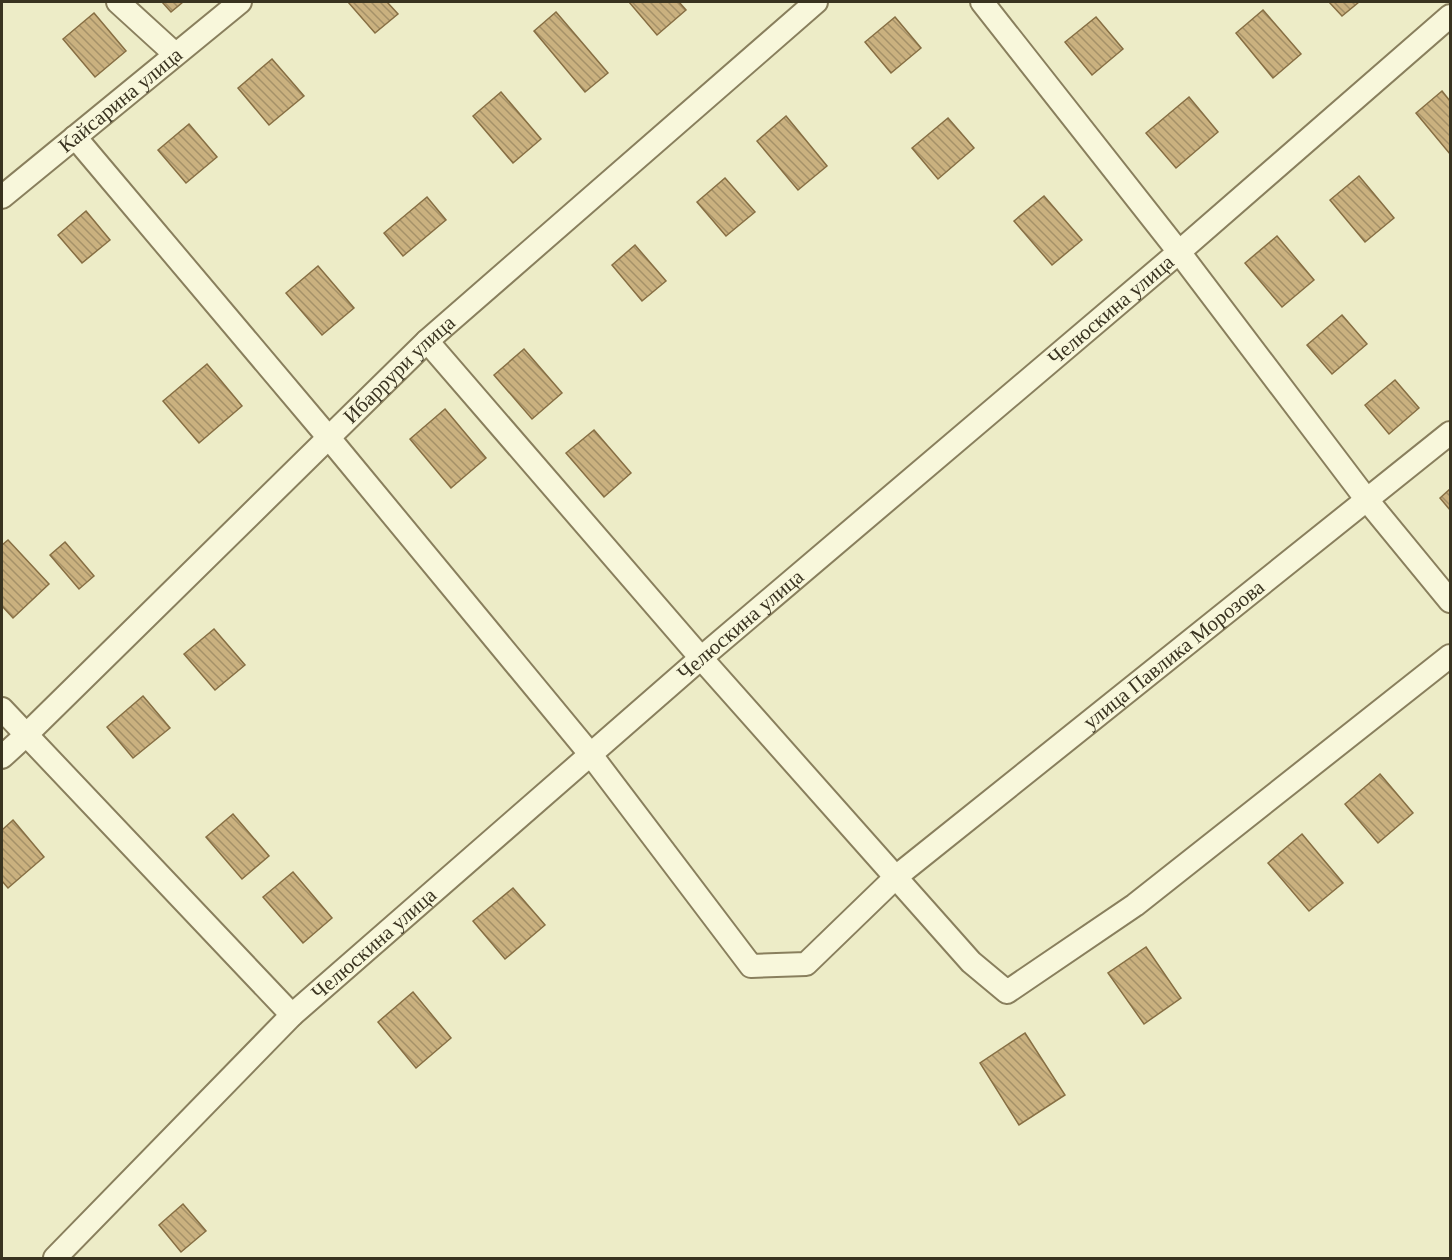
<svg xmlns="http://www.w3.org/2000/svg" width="1452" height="1260" viewBox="0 0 1452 1260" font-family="Georgia,serif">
	<defs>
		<pattern id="building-back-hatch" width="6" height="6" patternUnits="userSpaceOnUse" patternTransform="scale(1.5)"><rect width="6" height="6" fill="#cab17f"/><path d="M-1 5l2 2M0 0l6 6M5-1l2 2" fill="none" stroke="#a59168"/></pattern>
	</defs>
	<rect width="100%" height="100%" fill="#edecc7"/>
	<!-- building -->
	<g fill="url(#building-back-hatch)" stroke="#876f44" stroke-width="1.5">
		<polygon points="162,2 183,2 171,12"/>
		<polygon points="348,2 387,2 398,14 375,33"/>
		<polygon points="629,2 679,2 686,10 657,35"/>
		<polygon points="1329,2 1359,2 1342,16"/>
		<polygon points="1263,10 1301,54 1273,78 1236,33"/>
		<polygon points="556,12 608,73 585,92 534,31"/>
		<polygon points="94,13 126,51 95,77 63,39"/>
		<polygon points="895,17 921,48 891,73 865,42"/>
		<polygon points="1096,17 1123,49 1092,75 1065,42"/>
		<polygon points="272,59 304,96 269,125 238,88"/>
		<polygon points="1442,91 1450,101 1450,154 1416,113"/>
		<polygon points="501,92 541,139 513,163 473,116"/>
		<polygon points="1189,97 1218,132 1176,168 1146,133"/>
		<polygon points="786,116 827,166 798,190 757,141"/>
		<polygon points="948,118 974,148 938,179 912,148"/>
		<polygon points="189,124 217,157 186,183 158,150"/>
		<polygon points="1359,176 1394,218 1365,242 1330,200"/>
		<polygon points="725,178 755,212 726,236 697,202"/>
		<polygon points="1044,196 1082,240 1052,265 1014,221"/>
		<polygon points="427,197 446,220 403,256 384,233"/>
		<polygon points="86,211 110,240 82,263 58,235"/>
		<polygon points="1277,236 1314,280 1282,307 1245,263"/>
		<polygon points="635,245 666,281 642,301 612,265"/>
		<polygon points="318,266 354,308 322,335 286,293"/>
		<polygon points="1342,315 1367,344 1332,374 1307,345"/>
		<polygon points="524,349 562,393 532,419 494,375"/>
		<polygon points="207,364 242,406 199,443 163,401"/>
		<polygon points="1395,380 1419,408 1389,434 1365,405"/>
		<polygon points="445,409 486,458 451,488 410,439"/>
		<polygon points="594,430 631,473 604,497 566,453"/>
		<polygon points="1450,489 1450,510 1440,498"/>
		<polygon points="8,540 49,584 13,618 2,606 2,545"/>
		<polygon points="65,542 94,576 79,589 50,555"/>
		<polygon points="214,629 245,665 215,690 184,654"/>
		<polygon points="143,696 170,728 133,758 107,727"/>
		<polygon points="1380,774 1413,813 1378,843 1345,804"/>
		<polygon points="233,814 269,856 242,879 206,837"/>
		<polygon points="13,820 44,857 8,888 2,881 2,830"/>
		<polygon points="1302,834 1343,883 1309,911 1268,863"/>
		<polygon points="293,872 332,918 303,943 263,897"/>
		<polygon points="513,888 545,925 505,959 473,921"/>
		<polygon points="1146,947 1181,998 1144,1024 1108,973"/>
		<polygon points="413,992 451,1038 416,1068 378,1022"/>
		<polygon points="1025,1033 1065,1095 1019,1125 980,1063"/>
		<polygon points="183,1204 206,1231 181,1252 159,1225"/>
	</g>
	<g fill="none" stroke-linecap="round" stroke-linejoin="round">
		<defs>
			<g id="minor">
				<polyline points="118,2 175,54"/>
				<polyline points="982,2 1179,252 1367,500 1450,601"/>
				<path id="s1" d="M75 137 329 438 591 755 751 966 806 964 897 876 1450 433"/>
				<path id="s2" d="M2 197 240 2"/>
				<polyline points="427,341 701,658 971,962 1007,992 1135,905 1450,656"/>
				<polyline points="2,709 292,1015"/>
				<path id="s3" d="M2 757 25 736 427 341 816 2"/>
				<path id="s4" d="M55 1258 292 1015 701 658 1179 252 1450 16"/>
			</g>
		</defs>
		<!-- minor casing -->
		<use href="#minor" stroke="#897f5d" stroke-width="26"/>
		<!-- minor -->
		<use href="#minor" stroke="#f8f7db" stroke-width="22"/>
	</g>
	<g text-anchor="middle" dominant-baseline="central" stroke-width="6" stroke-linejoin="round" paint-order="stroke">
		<!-- street labels -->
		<g font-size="21" fill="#393320" stroke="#f5f4d7">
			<text stroke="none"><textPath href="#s2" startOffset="153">Кайсарина улица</textPath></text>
			<text stroke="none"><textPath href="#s4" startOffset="1420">Челюскина улица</textPath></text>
			<text stroke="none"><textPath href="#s3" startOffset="555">Ибаррури улица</textPath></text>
			<text stroke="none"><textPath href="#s4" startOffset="934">Челюскина улица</textPath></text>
			<text stroke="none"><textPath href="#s1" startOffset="1606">улица Павлика Морозова</textPath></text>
			<text stroke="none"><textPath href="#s4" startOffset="448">Челюскина улица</textPath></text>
		</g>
	</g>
	<!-- border -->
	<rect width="1452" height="1260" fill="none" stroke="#393320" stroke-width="6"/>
</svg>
